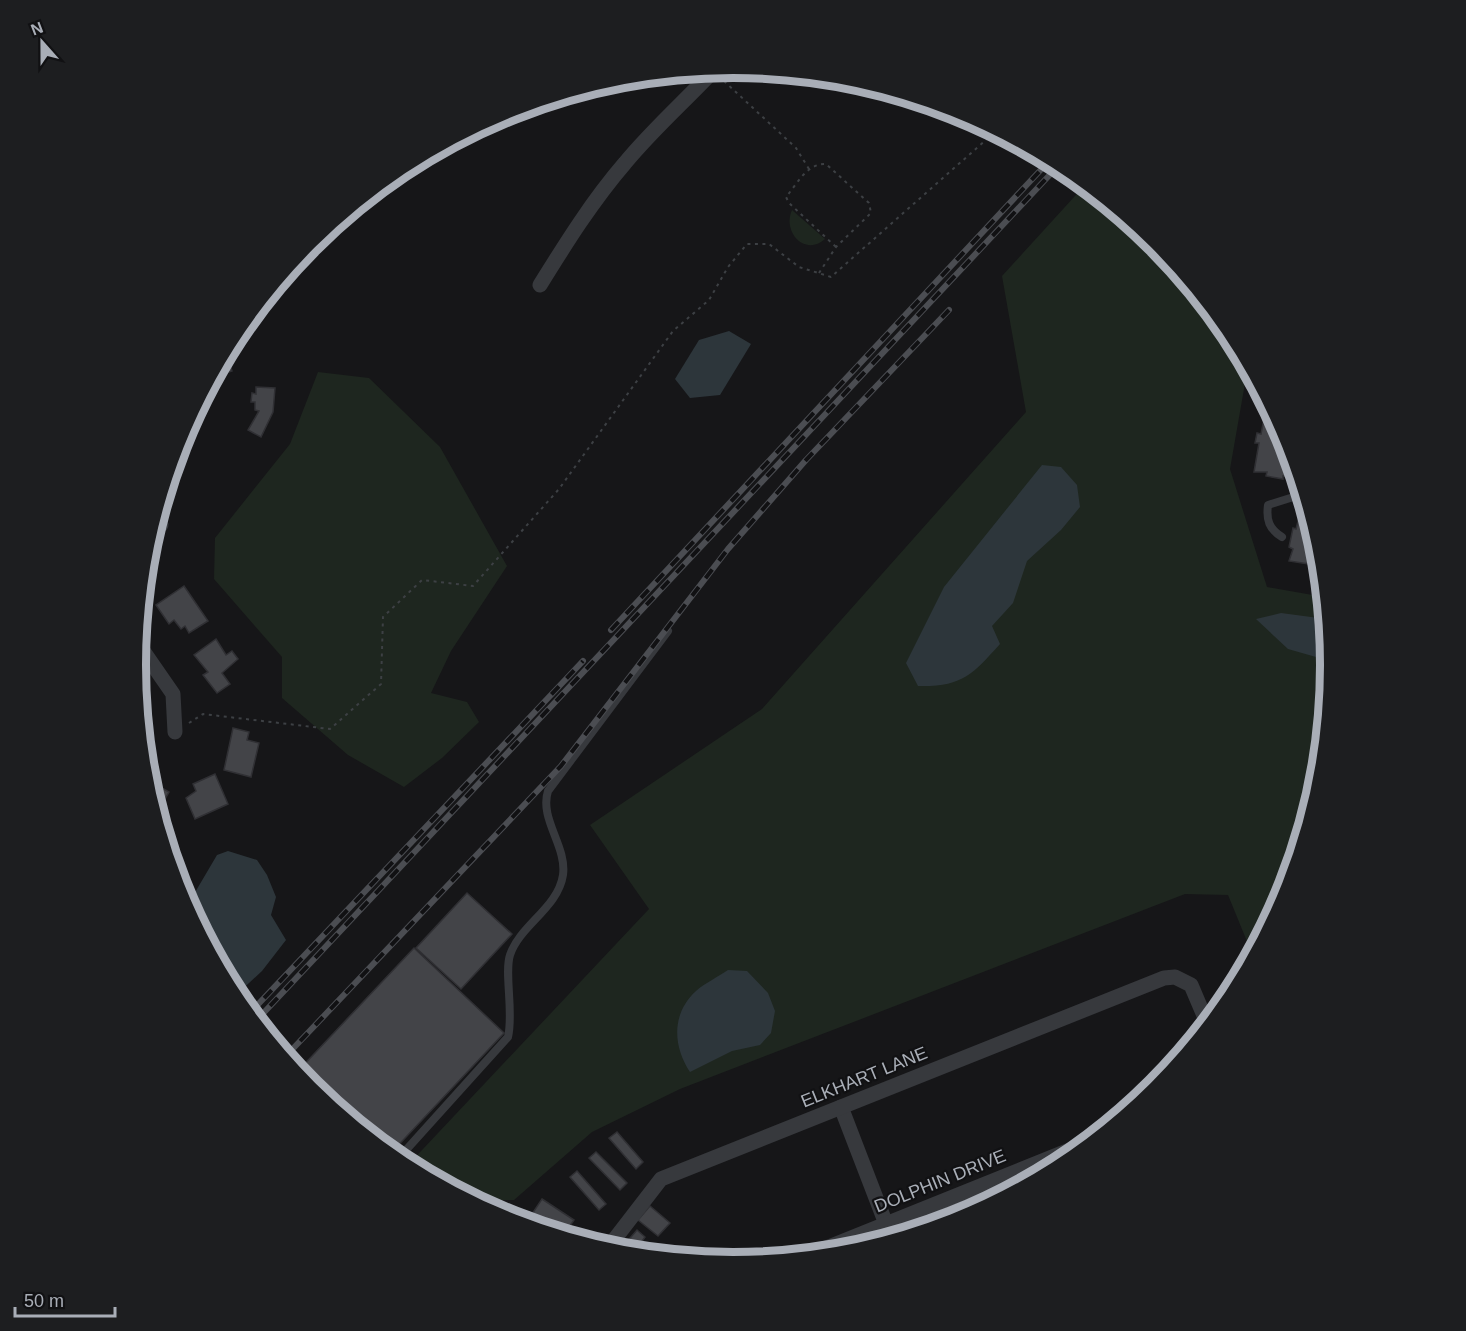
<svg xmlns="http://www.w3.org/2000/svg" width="1466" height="1331" viewBox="0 0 1466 1331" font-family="Arial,sans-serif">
	<rect width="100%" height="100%" fill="#161618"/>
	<!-- green -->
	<g fill="#1e261f">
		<polygon points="1085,185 1156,243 1230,334 1248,366 1230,469 1267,587 1324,597 1331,666 1319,782 1285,895 1253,956 1228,895 1185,894 680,1089 592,1132 514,1200 471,1200 407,1166 649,909 590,825 762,709 1026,412 1002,276"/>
		<path d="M792 210 825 239C805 257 782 232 792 210Z"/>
		<polygon points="318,372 369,378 440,447 507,566 451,651 431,693 467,702 479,722 442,758 404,787 348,755 282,698 282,657 214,579 215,538 290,444"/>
	</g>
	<!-- water -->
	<g fill="#2d363b">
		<polygon points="729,331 751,344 720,395 690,398 675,379 699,340"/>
		<path d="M1042 465 1061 467 1077 485 1080 507 1061 530 1027 561 1013 603 992 626 1000 644C972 675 962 687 918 686L906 663 944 587Z"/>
		<polygon points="1281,613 1326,619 1330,661 1288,649 1256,619"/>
		<polygon points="228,851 257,860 267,875 276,897 271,915 286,940 262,971 235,996 187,906 217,855"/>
		<path d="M728 970 747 971 768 993 775 1011 771 1033 760 1045 732 1051 690 1072C673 1046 671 1014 696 991 705 983 718 977 728 970Z"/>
	</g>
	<!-- building -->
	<g fill="#434448" stroke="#303034" stroke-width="1.5">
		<polygon points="226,352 232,371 212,377"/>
		<polygon points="212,378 215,388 205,392"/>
		<polygon points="256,387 275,388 273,412 261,437 248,430 259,411 255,410 255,402 251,402 252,393 256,394"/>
		<polygon points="1263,396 1286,437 1297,477 1283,476 1283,479 1266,476 1267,472 1254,472 1259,443 1255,443 1257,433 1261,434 1265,414 1261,413"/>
		<polygon points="1299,517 1310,519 1320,549 1322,570 1315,569 1315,565 1289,561 1293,549 1289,547 1293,528 1296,529"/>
		<polygon points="184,586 208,621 189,633 185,626 181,629 174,620 169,624 156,605"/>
		<polygon points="216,639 226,655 232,651 238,659 222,673 230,684 217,693 203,675 208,672 194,655"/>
		<polygon points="233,728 249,732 247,740 259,743 251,777 224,770"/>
		<polygon points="215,774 228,804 195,819 186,798 196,791 193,784"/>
		<polygon points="146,779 169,792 161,806 152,801"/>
		<polygon points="467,893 512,934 461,989 416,948"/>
		<polygon points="414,948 504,1033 390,1154 310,1088 297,1072"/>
		<polygon points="617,1132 643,1162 636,1169 609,1138"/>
		<polygon points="596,1152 627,1183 620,1190 589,1158"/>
		<polygon points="577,1171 606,1204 599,1210 570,1177"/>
		<polygon points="542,1199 574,1220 563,1236 530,1217"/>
		<polygon points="650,1206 670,1223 658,1236 638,1220"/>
		<polygon points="637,1230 645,1237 640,1244 645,1248 639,1254 618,1252"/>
	</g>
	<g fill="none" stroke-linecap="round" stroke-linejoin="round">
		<!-- path -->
		<g stroke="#3d4044" stroke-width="2" stroke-dasharray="3 4.5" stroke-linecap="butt">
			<polyline points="724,81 796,148 809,169"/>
			<path d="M819 273 836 247 871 213 869 203 826 164C807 163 797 184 786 197L789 203 836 247"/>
			<polyline points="189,723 203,714 330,729 381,684 383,617 422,580 473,586 559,489 673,331 709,300 728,267 747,244 769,244 799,267 831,277 996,131"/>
		</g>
		<!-- lane -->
		<g stroke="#37393d" stroke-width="8">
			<path d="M1282 537C1269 529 1266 520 1268 505L1303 494"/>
			<path d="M397 1160 508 1037C514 1012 504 973 510 955 520 925 558 908 563 875 567 846 539 819 548 791L668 631"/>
		</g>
		<!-- street -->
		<g stroke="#37393d" stroke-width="15">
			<path d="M540 285C566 243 593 200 625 163 653 129 685 101 715 69"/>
			<polyline points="152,530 161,525"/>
			<polyline points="137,642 173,694 175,732"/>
			<polyline points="841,1107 886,1224"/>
			<polyline points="607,1249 661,1179 1164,978 1175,977 1191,985 1208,1025"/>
			<polyline points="804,1257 1092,1141"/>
		</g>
		<defs>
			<g id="rail">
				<polyline points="611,630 1050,160"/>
				<polyline points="249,1014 583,661"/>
				<polyline points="255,1022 1059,165"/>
				<polyline points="285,1057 561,766 728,549 806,460 949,310"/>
			</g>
		</defs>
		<!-- rail casing -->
		<use href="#rail" stroke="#4b4d52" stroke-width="6"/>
		<!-- rail -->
		<use href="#rail" stroke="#111113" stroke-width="4" stroke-dasharray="11" stroke-linecap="butt"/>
	</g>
	<g text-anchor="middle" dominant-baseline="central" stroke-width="4.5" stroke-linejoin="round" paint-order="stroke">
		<!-- street labels -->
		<g font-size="18" fill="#a9aeb7" stroke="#111113">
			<text transform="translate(864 1077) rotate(-22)">ELKHART LANE</text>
			<text transform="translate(940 1181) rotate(-22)">DOLPHIN DRIVE</text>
		</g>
	</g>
	<!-- crop -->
	<path d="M0 0H1466V1331H0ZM146 665a587 587 0 1 1 1174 0a587 587 0 1 1-1174 0Z" fill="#1d1e20" fill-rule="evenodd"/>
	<path fill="none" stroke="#a9aeb7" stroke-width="8" d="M146 665a587 587 0 1 1 1174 0a587 587 0 1 1-1174 0Z"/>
	<!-- north arrow -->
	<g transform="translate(42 42) rotate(339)" stroke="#111113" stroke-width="4.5" paint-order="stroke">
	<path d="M0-4.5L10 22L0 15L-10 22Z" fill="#a9aeb7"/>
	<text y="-9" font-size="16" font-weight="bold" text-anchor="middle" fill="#a9aeb7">N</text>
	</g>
	<!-- scale -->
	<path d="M15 1307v9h100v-9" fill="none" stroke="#a9aeb7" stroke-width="3"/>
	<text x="24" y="1307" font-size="18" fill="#a9aeb7" stroke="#111113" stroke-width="4.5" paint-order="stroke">50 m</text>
</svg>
